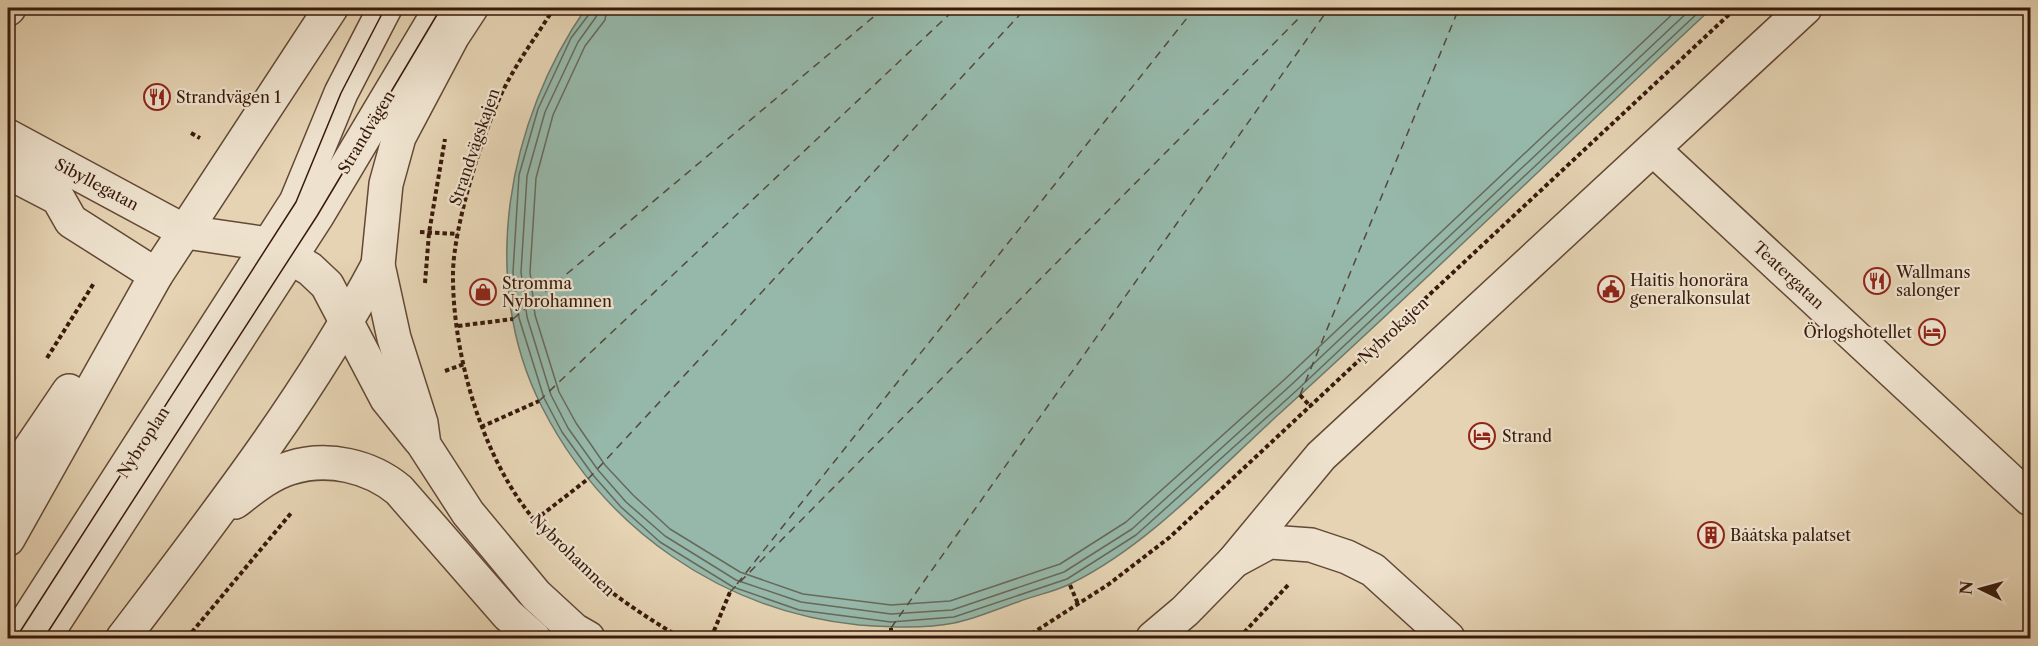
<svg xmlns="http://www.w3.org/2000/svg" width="2038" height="646" viewBox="0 0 2038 646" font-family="'Libre Caslon Text',serif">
	<rect width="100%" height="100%" fill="#e5d3b3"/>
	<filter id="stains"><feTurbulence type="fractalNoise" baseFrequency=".00333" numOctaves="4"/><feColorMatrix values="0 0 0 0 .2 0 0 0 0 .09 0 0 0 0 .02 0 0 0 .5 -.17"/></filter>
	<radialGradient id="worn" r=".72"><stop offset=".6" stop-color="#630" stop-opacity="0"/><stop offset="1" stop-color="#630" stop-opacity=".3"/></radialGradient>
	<!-- water -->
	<path fill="#96b8aa" stroke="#70796a" stroke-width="1.5" d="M586 8H1712C1567 143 1426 281 1279 414 1215 472 1149 545 1072 583 1055 592 1035 595 1018 602 997 609 975 619 954 623 924 629 890 627 859 625 722 611 604 529 542 407 477 280 508 120 586 8Z"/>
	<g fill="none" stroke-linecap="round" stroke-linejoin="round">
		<!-- shore -->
		<g stroke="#67695a" stroke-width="1.5">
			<polyline points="591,8 590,13 571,38 538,109 519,175 513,272 519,318 544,398 562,432 593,475 621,507 660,542 733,587 799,610 891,622 954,617 1067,579 1136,535 1296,391 1703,8"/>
			<polyline points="598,8 596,17 578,42 545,112 527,176 521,272 527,317 551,395 568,428 598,470 626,502 665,536 736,580 801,602 891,614 952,610 1064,572 1132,529 1291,385 1692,8"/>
			<polyline points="607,8 605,20 585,46 553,115 536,178 530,272 535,315 559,392 576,423 605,465 633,495 670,529 740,572 803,594 891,605 950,601 1060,564 1126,522 1285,379 1679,8"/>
		</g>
		<!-- ferry -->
		<g stroke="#54493b" stroke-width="1.5" stroke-dasharray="8 6" stroke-linecap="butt">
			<polyline points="513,319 884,8"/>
			<polyline points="1300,395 1459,8"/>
			<polyline points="539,401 956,8"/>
			<polyline points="588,479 1026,8"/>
			<polyline points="737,584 1195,8"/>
			<polyline points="730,592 1309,8"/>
			<polyline points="891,628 1329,8"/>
		</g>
		<defs>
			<g id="minor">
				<polyline points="8,9 9,8"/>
				<polyline points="8,136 186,232"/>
				<polyline points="1653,149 2030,499"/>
				<polyline points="8,172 58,198 71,221 156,275"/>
				<polyline points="1234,561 1321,456 1805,8"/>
				<polyline points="16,638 296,202 341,93 385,8"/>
				<polyline points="44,638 317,216 441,8"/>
			</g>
			<g id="tertiary">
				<polyline points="471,8 452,37 399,137 386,184 378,265 394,338 421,423 424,445 468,513 536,595 574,630 588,638"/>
				<polyline points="186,232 268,244 310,269 327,285 387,399 420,440"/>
				<polyline points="8,481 69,391"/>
				<path d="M235 502C252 489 270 474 290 468 328 456 370 466 399 490L508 615 534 638"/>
				<polyline points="8,539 156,275 331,8"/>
				<path d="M123 638C214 518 307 399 378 265"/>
				<polyline points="1153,638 1185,611 1234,561 1269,542 1311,545 1347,557 1373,570 1448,638"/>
			</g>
		</defs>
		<!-- minor casing -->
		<use href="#minor" stroke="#634835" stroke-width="36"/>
		<!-- tertiary casing -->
		<use href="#tertiary" stroke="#634835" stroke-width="36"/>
		<!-- path -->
		<g stroke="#381a0b" stroke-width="4" stroke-dasharray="4.5 3" stroke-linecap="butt">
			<path d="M554 8C536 37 514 66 500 97 481 139 454 226 453 272 452 350 480 450 528 512 568 564 625 605 681 638"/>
			<polyline points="191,133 200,138"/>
			<polyline points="420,232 458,234"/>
			<polyline points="425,283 429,233 445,139"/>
			<polyline points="458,326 513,319"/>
			<polyline points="47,358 94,283"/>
			<polyline points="445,371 464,364"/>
			<polyline points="1300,395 1311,407"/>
			<polyline points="481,427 539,401"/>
			<polyline points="535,520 588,479"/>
			<polyline points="1070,585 1078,604"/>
			<polyline points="187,638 292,512"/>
			<polyline points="711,638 730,592"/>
			<polyline points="891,638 891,628"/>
			<polyline points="1025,638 1109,584 1170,537 1736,8"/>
			<polyline points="1239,638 1290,583"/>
		</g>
		<!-- minor -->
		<use href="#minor" stroke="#eee2ce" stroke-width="33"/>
		<!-- tertiary -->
		<use href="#tertiary" stroke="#eee2ce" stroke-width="33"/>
		<!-- tram -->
		<g stroke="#381a0b" stroke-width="1.5">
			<polyline points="16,638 296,202 341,93 385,8"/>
			<polyline points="44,638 317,216 441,8"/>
		</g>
	</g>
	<!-- icons -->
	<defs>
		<symbol id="restaurant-ring" viewBox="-11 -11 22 22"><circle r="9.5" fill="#eee2ce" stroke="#8f2418" stroke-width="1.5"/><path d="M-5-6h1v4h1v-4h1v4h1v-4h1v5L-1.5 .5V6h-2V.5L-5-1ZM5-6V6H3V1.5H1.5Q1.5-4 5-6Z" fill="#8f2418"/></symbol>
		<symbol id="civic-ring" viewBox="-11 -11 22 22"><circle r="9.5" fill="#eee2ce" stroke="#8f2418" stroke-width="1.5"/><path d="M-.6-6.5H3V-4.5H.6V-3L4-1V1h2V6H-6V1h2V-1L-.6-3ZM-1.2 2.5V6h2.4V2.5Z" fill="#8f2418"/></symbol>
		<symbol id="shop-ring" viewBox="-11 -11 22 22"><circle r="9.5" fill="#eee2ce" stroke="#8f2418" stroke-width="1.5"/><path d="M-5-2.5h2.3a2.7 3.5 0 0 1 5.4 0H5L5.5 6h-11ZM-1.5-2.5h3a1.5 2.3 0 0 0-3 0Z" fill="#8f2418"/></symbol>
		<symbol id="hotel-ring" viewBox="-11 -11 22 22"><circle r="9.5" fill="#eee2ce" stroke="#8f2418" stroke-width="1.5"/><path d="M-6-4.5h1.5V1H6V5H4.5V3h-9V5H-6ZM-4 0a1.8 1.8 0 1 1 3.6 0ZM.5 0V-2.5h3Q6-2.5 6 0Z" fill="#8f2418"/></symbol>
		<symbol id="building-ring" viewBox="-11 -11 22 22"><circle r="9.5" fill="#eee2ce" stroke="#8f2418" stroke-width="1.5"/><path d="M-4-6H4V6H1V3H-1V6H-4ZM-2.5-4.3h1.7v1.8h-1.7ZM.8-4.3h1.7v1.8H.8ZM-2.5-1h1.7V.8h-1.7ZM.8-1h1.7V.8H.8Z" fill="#8f2418"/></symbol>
	</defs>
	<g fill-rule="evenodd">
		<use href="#restaurant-ring" x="142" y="82" width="30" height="30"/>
		<use href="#restaurant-ring" x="1862" y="266" width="30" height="30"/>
		<use href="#civic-ring" x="1596" y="274" width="30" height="30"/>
		<use href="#shop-ring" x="468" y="277" width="30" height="30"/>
		<use href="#hotel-ring" x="1917" y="317" width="30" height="30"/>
		<use href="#hotel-ring" x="1467" y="421" width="30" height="30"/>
		<use href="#building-ring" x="1696" y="520" width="30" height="30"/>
	</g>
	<g text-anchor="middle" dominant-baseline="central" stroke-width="4.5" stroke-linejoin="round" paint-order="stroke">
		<!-- poi labels -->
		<g font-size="16" fill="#381a0b" stroke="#eee2ce" text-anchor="start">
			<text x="176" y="97">Strandvägen 1</text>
			<text x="1896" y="272">Wallmans<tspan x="1896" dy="18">salonger</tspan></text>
			<text x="1630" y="280">Haitis honorära<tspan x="1630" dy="18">generalkonsulat</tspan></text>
			<text x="502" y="283">Stromma<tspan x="502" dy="18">Nybrohamnen</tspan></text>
			<text x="1912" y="332" text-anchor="end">Örlogshotellet</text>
			<text x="1502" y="436">Strand</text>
			<text x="1730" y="535">Bååtska palatset</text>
		</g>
		<!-- street labels -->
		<g font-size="16" fill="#381a0b" stroke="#eee2ce">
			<text transform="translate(366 132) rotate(-59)">Strandvägen</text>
			<text transform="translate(474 147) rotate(-71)">Strandvägskajen</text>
			<text transform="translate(97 184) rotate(28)">Sibyllegatan</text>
			<text transform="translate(1789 275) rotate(43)">Teatergatan</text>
			<text transform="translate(1393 330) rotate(-43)">Nybrokajen</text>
			<text transform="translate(143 442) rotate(-57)">Nybroplan</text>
			<text transform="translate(573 555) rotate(44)">Nybrohamnen</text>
		</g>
	</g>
	<!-- margin -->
	<rect width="2038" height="646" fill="none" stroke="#e5d3b3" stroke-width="30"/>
	<rect x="9" y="9" width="2020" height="628" fill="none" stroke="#381a0b" stroke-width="3"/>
	<rect x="15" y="15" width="2008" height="616" fill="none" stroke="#381a0b" stroke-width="1.5"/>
	<!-- north arrow -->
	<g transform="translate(1981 589) rotate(275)" stroke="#eee2ce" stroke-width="4.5" paint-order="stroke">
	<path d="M0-4.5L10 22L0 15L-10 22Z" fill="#381a0b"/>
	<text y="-9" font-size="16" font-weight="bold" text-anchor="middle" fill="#381a0b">N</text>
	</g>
	<rect width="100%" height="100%" filter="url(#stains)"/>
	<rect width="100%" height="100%" fill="url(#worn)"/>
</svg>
